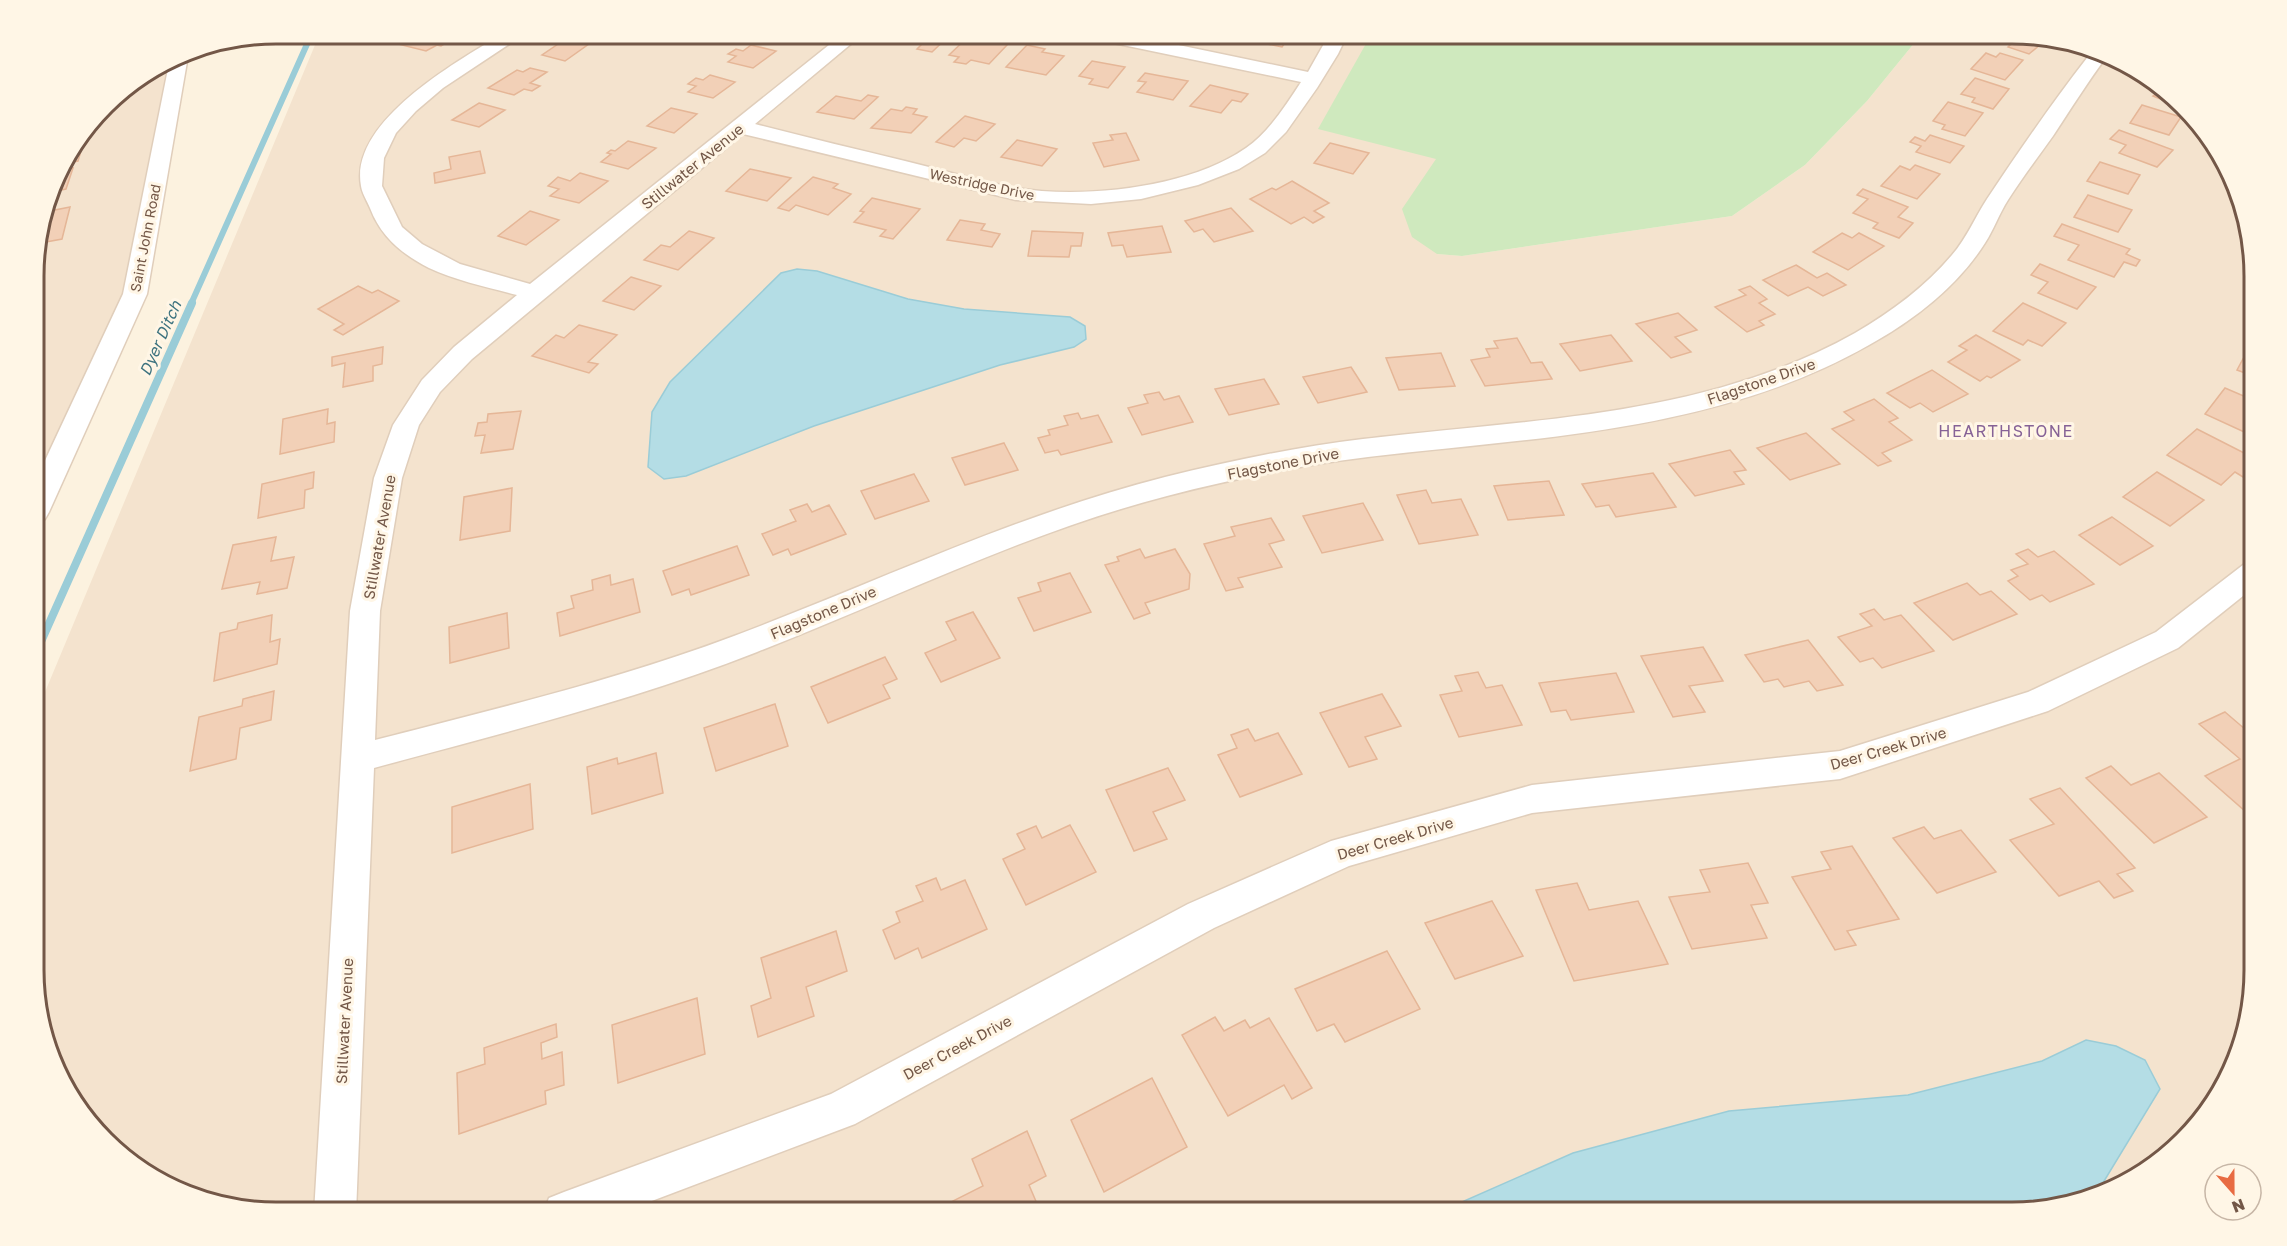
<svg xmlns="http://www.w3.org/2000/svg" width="2287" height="1246" viewBox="0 0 2287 1246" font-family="'Golos Text',sans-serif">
	<rect width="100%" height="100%" fill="#fcf2df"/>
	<!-- residential -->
	<g fill="#f4e3ce">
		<polygon points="320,33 1373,33 1437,159 1437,254 1462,256 1732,216 1805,165 1867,101 1920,36 1916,33 2012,33 2075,41 2133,65 2213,141 2241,198 2253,259 2253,986 2222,1092 2183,1142 2133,1180 2027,1212 275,1213 212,1205 154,1181 74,1105 35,1002 35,716"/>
		<polygon points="1373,33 1486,33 1488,41"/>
		<polygon points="180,53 135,294 35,512 35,244 58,168 115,93"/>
	</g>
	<!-- green -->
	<polygon fill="#cfe9be" points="1372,33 1487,41 1486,33 1916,33 1920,36 1867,101 1805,165 1732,216 1462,256 1437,254 1412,237 1402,209 1436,159 1318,129"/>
	<!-- water -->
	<g fill="#b4dde5" stroke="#9accd7" stroke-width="1.5">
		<polygon points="797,269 817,271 908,299 964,309 1070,317 1085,326 1086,339 1074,347 1000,365 814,426 686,476 664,479 648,467 652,412 670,382 781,273"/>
		<polygon points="2086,1040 2116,1046 2145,1060 2160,1089 2098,1191 2027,1212 1437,1213 1573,1153 1729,1111 1908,1095 2042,1061"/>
	</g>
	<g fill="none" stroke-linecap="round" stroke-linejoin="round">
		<!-- stream-far1 -->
		<polyline stroke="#9accd7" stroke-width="6" points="191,304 312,33"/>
		<!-- stream -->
		<polyline stroke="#9accd7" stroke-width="8" points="35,655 192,303"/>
	</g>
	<!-- building -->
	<g fill="#f2d0b7" stroke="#e5b697" stroke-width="1.5">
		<polygon points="417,33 458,33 461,34 441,46 437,45 426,51 398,44"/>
		<polygon points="916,33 952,33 932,52 917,49 922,44 907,41"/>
		<polygon points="972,33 990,37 986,40 1008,44 989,64 971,60 966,64 954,62 959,57 949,55"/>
		<polygon points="1247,33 1282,33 1279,37 1288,39 1282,47 1242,39"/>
		<polygon points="1995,33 2034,36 2028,40 2041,44 2029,54 2008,47 2011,44 1990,37"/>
		<polygon points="570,36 593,41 565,61 542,55"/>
		<polygon points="751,45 776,51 753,68 728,62 736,56 728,54 736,49 743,51"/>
		<polygon points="1027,45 1045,49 1042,52 1064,56 1046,75 1006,67"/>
		<polygon points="1986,53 1996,57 2000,53 2023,60 2005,80 1971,69"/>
		<polygon points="1092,61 1125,67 1108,88 1089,84 1093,79 1079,76"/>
		<polygon points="530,68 547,72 530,83 540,86 532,91 524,89 514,95 488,88 517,70 523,72"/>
		<polygon points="1145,73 1188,81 1173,100 1137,92 1146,82 1138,81"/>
		<polygon points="710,75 735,82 713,98 688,92 696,86 688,84 696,78 703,80"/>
		<polygon points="1975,78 2009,89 1993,109 1972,102 1975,98 1961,94"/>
		<polygon points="1210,85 1248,94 1241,102 1232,100 1221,113 1190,106"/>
		<polygon points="2160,91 2173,104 2153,96"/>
		<polygon points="868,95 878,97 854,119 817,112 836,96 861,101"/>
		<polygon points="1948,102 1983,113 1965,136 1942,129 1945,125 1933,121"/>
		<polygon points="479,103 505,110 479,127 452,120"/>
		<polygon points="2142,105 2181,117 2169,135 2130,123"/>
		<polygon points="906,107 917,109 913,114 927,117 911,133 871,128 891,109 902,111"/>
		<polygon points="671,108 697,114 674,133 647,126"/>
		<polygon points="965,116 995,124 976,141 964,138 954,147 936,142"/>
		<polygon points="2119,130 2173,150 2157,167 2119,153 2126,145 2110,139"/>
		<polygon points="1126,133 1139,160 1104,167 1093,143 1113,140 1110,135"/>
		<polygon points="84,134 86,134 78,161 61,164"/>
		<polygon points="1930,135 1964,146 1950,163 1916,152 1921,146 1910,142 1915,137 1925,141"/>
		<polygon points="1017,140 1057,149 1042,166 1001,157"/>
		<polygon points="628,141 656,148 628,169 601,162 611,154 607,153 611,150 615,151"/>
		<polygon points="1330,143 1369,153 1353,174 1314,163"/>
		<polygon points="480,151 485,173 435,183 434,173 451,169 449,157"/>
		<polygon points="2100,162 2140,175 2128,194 2087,181"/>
		<polygon points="1915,165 1940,174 1917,199 1881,186 1900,166 1910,170"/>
		<polygon points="73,168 66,189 51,192 57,171"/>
		<polygon points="750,169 791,178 767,201 726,191"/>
		<polygon points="580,173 608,181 579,203 550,196 559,189 548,186 558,177 570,181"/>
		<polygon points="813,177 838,184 833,188 851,194 828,215 796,205 789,211 778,208"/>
		<polygon points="1292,181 1329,203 1314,211 1324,217 1313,223 1304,217 1291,224 1250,199 1272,188 1276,190"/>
		<polygon points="1863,189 1908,207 1898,217 1913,223 1899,238 1873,228 1878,223 1853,213 1868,199 1857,195"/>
		<polygon points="2088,195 2132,210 2118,232 2074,217"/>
		<polygon points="872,198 920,209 893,239 880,236 886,230 854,222 864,212 860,211"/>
		<polygon points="70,207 62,239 35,244 45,212"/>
		<polygon points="1231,208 1253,231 1214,242 1203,229 1194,232 1185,221"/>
		<polygon points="530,211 559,220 526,245 498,236"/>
		<polygon points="960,220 985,224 981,230 1000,234 992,247 947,240"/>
		<polygon points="2062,224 2130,249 2126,254 2140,260 2136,266 2124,262 2114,277 2068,260 2079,245 2054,236"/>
		<polygon points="1162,226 1171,252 1127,257 1123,245 1112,246 1108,233"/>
		<polygon points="689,231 714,238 678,270 644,260 661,245 670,247"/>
		<polygon points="1032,231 1083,233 1081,246 1071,246 1069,257 1028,256"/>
		<polygon points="1842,233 1852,238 1859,233 1884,246 1848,270 1813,252"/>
		<polygon points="2040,264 2096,287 2077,309 2038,293 2048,282 2031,275"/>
		<polygon points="1796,265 1817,278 1827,273 1846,285 1823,296 1808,287 1788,296 1763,280"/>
		<polygon points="631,277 661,286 634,310 603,301"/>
		<polygon points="358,286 372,293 378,290 399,301 343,335 334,330 344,324 318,309"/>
		<polygon points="1750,286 1767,299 1759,303 1775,314 1759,321 1764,325 1747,332 1715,307 1746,295 1739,290"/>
		<polygon points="2023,303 2066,323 2042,346 2028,340 2023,345 1993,331"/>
		<polygon points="1678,313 1697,330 1675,337 1691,352 1671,358 1636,324"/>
		<polygon points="579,325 617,335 588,362 598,364 589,373 532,356 556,335 564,338"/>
		<polygon points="1611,335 1632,361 1580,371 1560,344"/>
		<polygon points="1976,335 2020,360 1991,378 1987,376 1980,381 1948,362 1967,350 1959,346"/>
		<polygon points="1517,338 1531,363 1542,362 1552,379 1485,386 1471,360 1490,357 1486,349 1498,348 1494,341"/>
		<polygon points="2251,344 2253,345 2253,376 2237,370"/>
		<polygon points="383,347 382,364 373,366 373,381 343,387 345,363 332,366 332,357"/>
		<polygon points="1441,353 1455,386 1399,390 1386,358"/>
		<polygon points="1351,367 1367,392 1318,403 1303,377"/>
		<polygon points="1932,370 1968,394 1933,412 1920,403 1910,408 1887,393"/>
		<polygon points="1264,379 1279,404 1229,415 1215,389"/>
		<polygon points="2225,388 2253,400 2253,436 2205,414"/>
		<polygon points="1159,392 1164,400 1179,396 1193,422 1142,435 1128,408 1148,403 1144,395"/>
		<polygon points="1874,399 1898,418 1889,422 1912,440 1882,453 1891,461 1878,466 1832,429 1854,420 1844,412"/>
		<polygon points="328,409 327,424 335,422 334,442 280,454 283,419"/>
		<polygon points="521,411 513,449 481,453 485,435 475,436 478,423 487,422 488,414"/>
		<polygon points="1078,413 1081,419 1098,415 1112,442 1061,455 1058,450 1045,453 1038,438 1050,435 1048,430 1068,425 1064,416"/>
		<polygon points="2197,429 2252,457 2247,462 2253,467 2243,477 2235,472 2221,485 2167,455"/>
		<polygon points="1806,433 1840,464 1790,480 1757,448"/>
		<polygon points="1004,443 1018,470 965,485 952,458"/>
		<polygon points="1730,450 1746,470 1734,472 1744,484 1695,496 1669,464"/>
		<polygon points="314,472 313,488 305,490 304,508 258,518 262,484"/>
		<polygon points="2157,472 2204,500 2170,526 2123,497"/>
		<polygon points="1653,473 1676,507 1616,517 1609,505 1596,507 1582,484"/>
		<polygon points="914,474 929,501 875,519 861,491"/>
		<polygon points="1549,481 1564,515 1508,520 1494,486"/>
		<polygon points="512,488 510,531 460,540 464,497"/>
		<polygon points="1426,490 1432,503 1461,499 1478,535 1419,544 1397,495"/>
		<polygon points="1363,503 1383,540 1322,553 1303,516"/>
		<polygon points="807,504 812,512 829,505 846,534 791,555 788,549 773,555 762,534 796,521 790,510"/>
		<polygon points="2112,517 2153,546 2120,565 2079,535"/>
		<polygon points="1271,518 1284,540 1269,544 1282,567 1238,578 1243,587 1226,591 1204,544 1235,536 1231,527"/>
		<polygon points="276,537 271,561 294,557 287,588 257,594 260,582 222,589 233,545"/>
		<polygon points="737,546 749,575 691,595 689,589 672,595 663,571"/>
		<polygon points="1140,549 1145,558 1175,549 1190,574 1189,589 1145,603 1150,613 1134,619 1105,565 1119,561 1117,557"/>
		<polygon points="2028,549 2038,557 2054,551 2094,584 2050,602 2042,595 2030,600 2008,581 2018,576 2011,570 2028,564 2016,554"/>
		<polygon points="1070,573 1091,612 1034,631 1018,598 1041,591 1038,583"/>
		<polygon points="610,575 611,585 633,579 640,612 560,636 557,613 574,608 571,596 593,590 592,580"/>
		<polygon points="1967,583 1980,595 1991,591 2017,614 1953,640 1914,603"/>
		<polygon points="1874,609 1884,620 1901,615 1934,651 1882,668 1873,658 1860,662 1838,637 1872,626 1860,614"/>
		<polygon points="973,612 1000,658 941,682 925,653 956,640 946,622"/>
		<polygon points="507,613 509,648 450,663 449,627"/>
		<polygon points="272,615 270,642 280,639 277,664 214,681 220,633 237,629 238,623"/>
		<polygon points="1808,640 1843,685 1817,691 1809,681 1784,687 1778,679 1764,682 1745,655"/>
		<polygon points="1703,647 1723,681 1689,686 1705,712 1673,717 1641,656"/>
		<polygon points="885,657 897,679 883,685 890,698 828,723 811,687"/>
		<polygon points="1478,672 1486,688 1502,685 1522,725 1459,737 1440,695 1462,691 1455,676"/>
		<polygon points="1616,673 1634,712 1571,720 1566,710 1551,712 1539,683"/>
		<polygon points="274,691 271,720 240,728 236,759 190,771 199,717 242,706 243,699"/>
		<polygon points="1382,694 1401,726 1365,737 1377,759 1349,767 1320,713"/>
		<polygon points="775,704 788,746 716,771 704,728"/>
		<polygon points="2225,712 2253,736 2253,818 2205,776 2240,759 2199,724"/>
		<polygon points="1248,729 1255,741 1278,733 1302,774 1240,797 1218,755 1237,748 1231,735"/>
		<polygon points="656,753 663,793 592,814 587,767 617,758 618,764"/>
		<polygon points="2111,766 2131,785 2159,773 2207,817 2154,843 2086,778"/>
		<polygon points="1168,768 1185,800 1153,812 1167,839 1134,851 1106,790"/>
		<polygon points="530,784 533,829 452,853 452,807"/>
		<polygon points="2060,788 2135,868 2117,874 2133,891 2114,898 2099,881 2059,896 2010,840 2054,824 2030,799"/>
		<polygon points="1070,825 1096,872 1026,905 1003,859 1025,849 1017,834 1036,826 1042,838"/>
		<polygon points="1924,827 1934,839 1961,830 1996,872 1937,893 1893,838"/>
		<polygon points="1852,846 1899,919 1847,931 1856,945 1835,950 1792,877 1831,869 1821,852"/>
		<polygon points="1748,863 1768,903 1751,905 1767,938 1692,949 1669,897 1710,892 1700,870"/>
		<polygon points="936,878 941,890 965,880 987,929 922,958 918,948 895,959 883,930 900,922 896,912 923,901 916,886"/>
		<polygon points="1577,883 1589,910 1638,901 1668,964 1574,981 1536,890"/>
		<polygon points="1492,901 1523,956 1455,979 1425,923"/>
		<polygon points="836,931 847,971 806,987 814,1016 758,1037 751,1006 771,998 761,958"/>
		<polygon points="1387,951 1420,1009 1345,1042 1334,1024 1317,1031 1295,989"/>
		<polygon points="697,998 705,1054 618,1083 612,1025"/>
		<polygon points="1215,1017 1224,1031 1245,1020 1250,1028 1269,1018 1312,1088 1292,1099 1284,1085 1228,1116 1182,1035"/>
		<polygon points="556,1024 557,1037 541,1043 542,1059 562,1052 564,1085 545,1091 546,1104 459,1134 457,1073 485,1064 484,1048"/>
		<polygon points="1152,1078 1187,1147 1104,1192 1071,1120"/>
		<polygon points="1027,1131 1046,1176 1029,1185 1041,1213 939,1213 937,1209 983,1186 972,1159"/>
	</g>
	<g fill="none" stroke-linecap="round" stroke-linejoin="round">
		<defs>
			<g id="minor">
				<path d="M504 33H526L443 88 416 111 396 133 384 158 382 186 402 227 422 244 460 264 530 284 844 33H864L755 124C805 137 855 149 905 161 942 170 979 181 1016 188 1083 199 1189 188 1246 148 1269 132 1286 105 1301 82L1094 39 1087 37 1085 33H1121L1308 72 1330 33H1348L1338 54 1317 88 1286 132 1265 153 1239 169 1198 185 1141 199 1091 204 1016 200 743 134 472 359 440 392 419 425 402 478 380 611 375 740C495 709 617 680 734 636 878 582 1015 515 1165 477 1230 461 1296 447 1363 439 1530 419 1704 418 1855 333 1891 312 1925 287 1952 255 1967 238 1975 217 1987 199 2019 151 2052 103 2087 58L2093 49 2108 55C2088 81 2071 109 2053 136 2038 157 2022 178 2008 200 1999 214 1994 229 1985 243 1958 286 1913 321 1869 345 1716 432 1539 437 1368 457 1300 465 1233 479 1167 496 1024 533 893 599 757 652 632 701 502 733 374 768L356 1213H314L350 611 374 478 393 425 422 380 454 347 517 295C487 287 457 281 429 268 402 254 381 237 370 208 367 201 362 193 361 186 349 121 458 61 504 33Z"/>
				<polygon points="189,50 147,294 49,512 45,519 35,522 35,482 123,294 170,59"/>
				<polygon points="2253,562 2253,588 2178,648 2048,711 1840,779 1532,813 1349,866 1214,928 855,1124 620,1213 543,1213 549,1198 564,1192 831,1094 1188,904 1331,841 1532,785 1840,751 2028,692 2156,632 2243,565"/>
			</g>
		</defs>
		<!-- minor casing -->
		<use href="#minor" stroke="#e0cebb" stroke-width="3"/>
		<!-- minor -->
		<use href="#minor" fill="#fff" fill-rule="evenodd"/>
	</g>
	<g text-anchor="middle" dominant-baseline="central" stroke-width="6" stroke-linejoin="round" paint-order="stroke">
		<!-- far-street labels -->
		<g font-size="14" fill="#735747" stroke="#fff6e6">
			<text transform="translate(982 184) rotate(12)">Westridge Drive</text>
			<text transform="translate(145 238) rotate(-79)">Saint John Road</text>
		</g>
		<!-- street labels -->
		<g font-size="15" fill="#735747" stroke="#fff6e6">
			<text transform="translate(692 166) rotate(-39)">Stillwater Avenue</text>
			<text transform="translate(1761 381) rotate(-19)">Flagstone Drive</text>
			<text transform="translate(1283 463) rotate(-11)">Flagstone Drive</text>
			<text transform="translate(379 537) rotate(-80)">Stillwater Avenue</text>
			<text transform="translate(823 612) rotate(-23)">Flagstone Drive</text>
			<text transform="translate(1888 748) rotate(-16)">Deer Creek Drive</text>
			<text transform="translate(1395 838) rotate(-16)">Deer Creek Drive</text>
			<text transform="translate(344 1021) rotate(-87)">Stillwater Avenue</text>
			<text transform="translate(957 1047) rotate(-28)">Deer Creek Drive</text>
		</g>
		<!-- water labels -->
		<g font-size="16" font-style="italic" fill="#3e737f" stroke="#fff6e6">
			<text transform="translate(160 338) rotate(-66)">Dyer Ditch</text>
		</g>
		<!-- neighbourhood labels -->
		<g font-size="16" letter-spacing="1.5" fill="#866296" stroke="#fff6e6">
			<text x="2006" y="431">HEARTHSTONE</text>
		</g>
	</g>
	<!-- crop -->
	<path d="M0 0H2287V1246H0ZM276 44H2012A232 232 0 0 1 2244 276V970A232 232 0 0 1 2012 1202H276A232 232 0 0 1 44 970V276A232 232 0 0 1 276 44Z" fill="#fff6e6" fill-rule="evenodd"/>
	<path fill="none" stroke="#735747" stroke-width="3" d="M276 44H2012A232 232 0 0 1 2244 276V970A232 232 0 0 1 2012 1202H276A232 232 0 0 1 44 970V276A232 232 0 0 1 276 44Z"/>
	<!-- north arrow -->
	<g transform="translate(2233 1192) rotate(159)"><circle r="28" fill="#fff6e6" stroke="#c7b6a6" stroke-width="1.5"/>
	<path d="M0-4.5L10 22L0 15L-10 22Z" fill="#e86b42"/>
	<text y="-9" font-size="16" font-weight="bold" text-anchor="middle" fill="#735747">N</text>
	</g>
</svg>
